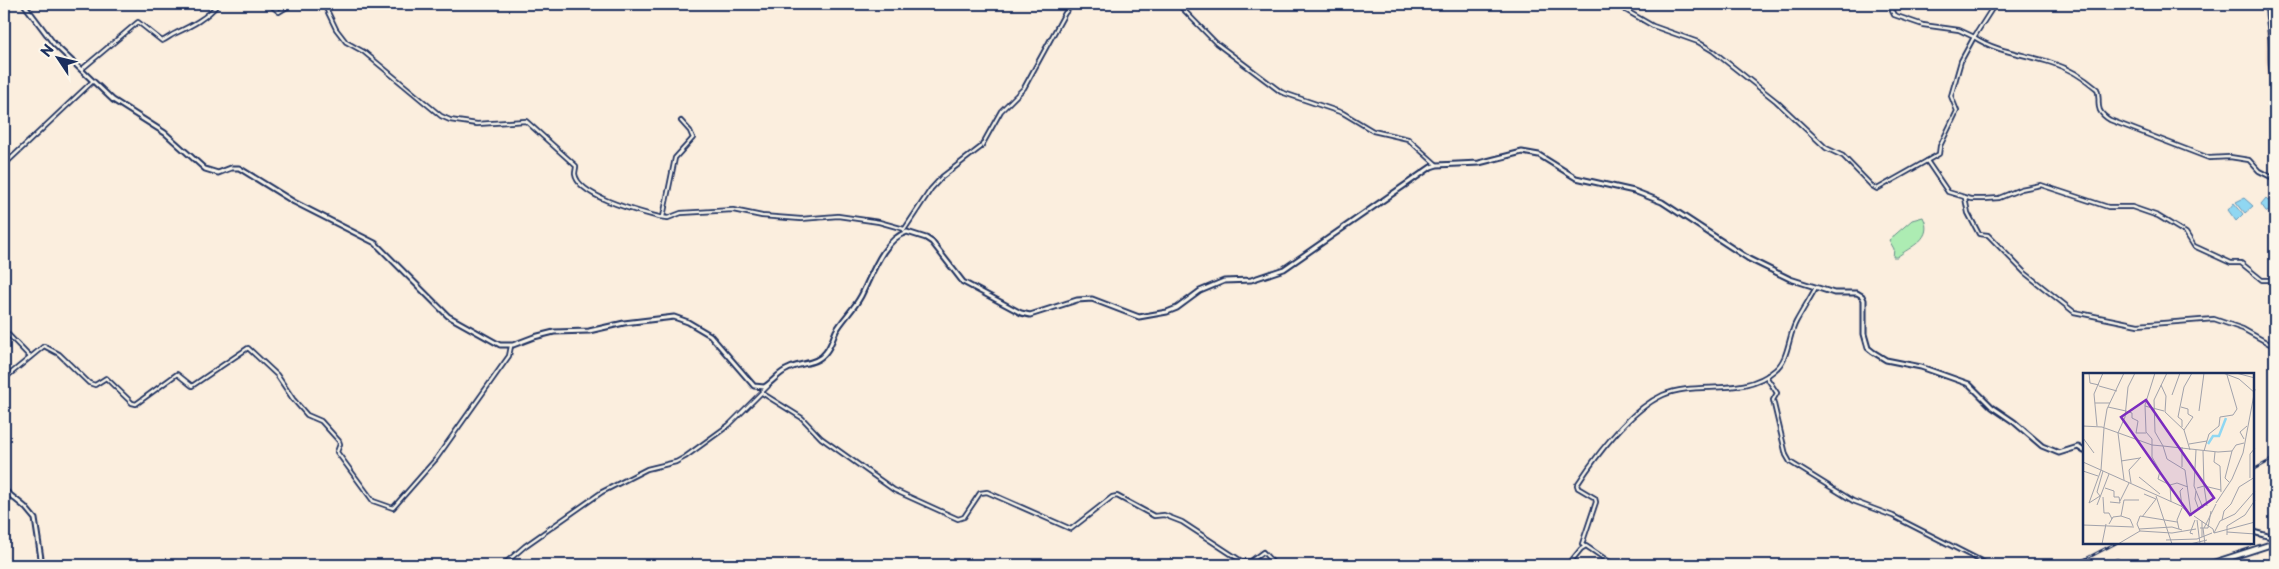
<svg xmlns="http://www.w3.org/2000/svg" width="2279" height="569" viewBox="0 0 2279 569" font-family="'Playpen Sans',sans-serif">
	<rect width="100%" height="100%" fill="#fbeede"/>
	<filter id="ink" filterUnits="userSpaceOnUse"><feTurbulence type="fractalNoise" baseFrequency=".02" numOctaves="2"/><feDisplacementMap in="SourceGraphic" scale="10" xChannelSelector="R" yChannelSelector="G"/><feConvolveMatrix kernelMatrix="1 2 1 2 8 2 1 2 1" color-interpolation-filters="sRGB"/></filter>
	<g filter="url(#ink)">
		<!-- built -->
		<polygon fill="#fae3ce" points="2267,4 2275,4 2275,91 2267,76 2265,59"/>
		<!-- green -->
		<path fill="#adecb3" stroke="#648e88" d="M1923 217C1934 239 1911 246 1897 257H1893L1894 249 1889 240 1912 220Z"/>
		<!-- water -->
		<g fill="#90d7f2" stroke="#6194b7">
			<polygon points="2244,198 2253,206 2245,213 2236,202"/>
			<polygon points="2266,198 2275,206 2271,213 2266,211 2261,204"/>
			<polygon points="2234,203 2243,214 2236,221 2228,210"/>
		</g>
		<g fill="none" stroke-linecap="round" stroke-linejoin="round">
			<defs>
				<g id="minor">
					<polyline points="269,4 279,12 292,4"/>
					<path d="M324 4 336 29 346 42 364 52 441 116 450 120 477 124 526 121 576 166C576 169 575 171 575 174 578 197 641 212 659 217L668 218 681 213 733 210 762 216 801 219 838 216 879 222 904 229"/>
					<polyline points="1178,4 1216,43 1281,92 1343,113 1373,131 1408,139 1437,165"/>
					<polyline points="1615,4 1653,26 1698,42 1713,51 1776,101 1826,148 1843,156 1872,186 1877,189 1939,154 1940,146 1957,111 1951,96 1961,61 1974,37 1959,30 1923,25 1894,15 1892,11 1894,4"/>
					<path d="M1995 4 1974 37C1998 53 2026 54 2052 63 2068 68 2084 78 2097 89 2102 102 2092 109 2110 120L2209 158 2230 157 2249 160 2259 171 2275 179"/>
					<path d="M2267 4C2267 14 2269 25 2270 35 2272 52 2268 66 2275 82"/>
					<path d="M82 69 138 22 162 41C167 39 171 35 176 33 191 26 207 18 218 4"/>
					<polyline points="1927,161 1948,192 1971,199 1985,199 1999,198 2021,189 2041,185 2108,207 2132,207 2158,216 2186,233 2194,246 2231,263 2241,263 2262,280 2275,280"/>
					<polyline points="4,165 93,81"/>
					<polyline points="1965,198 1968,213 1979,234 1988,235 2025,273 2074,312 2138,325 2214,319 2243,329 2275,347"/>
					<polyline points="663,217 675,158 693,138 690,131 681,121"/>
					<polyline points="904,230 931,189 942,177 981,147 1001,111 1024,88 1065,13 1073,4"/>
					<polyline points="4,330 30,357"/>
					<polyline points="1768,375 1767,378 1777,393 1773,400 1786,455 1790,462 1853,501 1893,516 1989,565"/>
					<polyline points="4,379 44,346 59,354 89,383 95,385 106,378 132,403 136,404 177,374 192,386 248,348 277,375 293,399 307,415 321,421 339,441 340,444 337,452 373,501 393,508 436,459 509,356 511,346"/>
					<polyline points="762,393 802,418 821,438 894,490 958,519 964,517 980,493 987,492 1071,529 1112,497 1117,496 1154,516 1164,515 1182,522 1243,562 1251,561 1263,552 1275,565"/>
					<path d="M1584 546 1582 544 1596 502 1595 498 1578 488 1577 485C1596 456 1630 410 1663 395 1697 380 1743 398 1775 370 1789 359 1788 337 1796 322 1802 311 1809 300 1815 289"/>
					<polyline points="503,565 525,546 602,492 647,469 676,462 685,457 729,425 768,386"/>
					<polyline points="1568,565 1581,549 1586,546 1614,565"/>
					<polyline points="2108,565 2117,561 2118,565"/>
				</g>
				<g id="tertiary">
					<path d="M24 4 54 44 113 100 165 133 205 169 218 173 231 168H239L294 202 375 243 448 316 500 345H513L534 337 554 332 589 331 624 323 674 317 688 322 710 335 754 386 764 387C773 382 778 373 788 369 801 362 817 365 826 352 831 346 833 338 836 331 843 319 854 309 861 296 871 277 883 239 907 232L926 238 932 242 963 282 1021 313 1030 315 1077 300 1092 299 1139 317 1167 312 1177 308 1200 291 1224 281 1251 280 1284 269 1431 167 1437 165 1479 163 1522 152 1539 155 1576 178 1634 191 1662 202 1749 259 1790 279 1834 293H1857L1862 296 1864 300V334L1868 348 1873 352 1886 360 1921 367 1969 384 1992 407 2014 422 2042 446 2059 453 2078 447 2084 451"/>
					<polyline points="4,490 25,507 35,519 42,565"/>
					<polyline points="2253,532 2275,538"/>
				</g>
				<polyline id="secondary" points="2207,565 2275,543"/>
			</defs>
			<!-- minor casing -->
			<use href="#minor" stroke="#1b2f5e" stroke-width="6"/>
			<!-- tertiary casing -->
			<use href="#tertiary" stroke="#1b2f5e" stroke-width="7"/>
			<!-- secondary casing -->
			<use href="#secondary" stroke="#1b2f5e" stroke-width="8"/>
			<!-- minor -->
			<use href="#minor" stroke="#fbf7ec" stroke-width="2.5"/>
			<!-- tertiary -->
			<use href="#tertiary" stroke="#fbf7ec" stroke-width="3"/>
			<!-- secondary -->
			<use href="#secondary" stroke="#fbf7ec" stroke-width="4"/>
			<defs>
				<g id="rail">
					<polyline points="2253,470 2275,458"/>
					<polyline points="2074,565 2116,543"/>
				</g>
			</defs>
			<!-- rail casing -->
			<use href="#rail" stroke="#1b2f5e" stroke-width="3"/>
			<!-- rail -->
			<use href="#rail" stroke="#fbf7ec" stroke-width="1" stroke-dasharray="4" stroke-linecap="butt"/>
		</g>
	</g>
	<!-- overview -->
	<g transform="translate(2083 373)">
		<rect width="171" height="171" fill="#fbeede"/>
		<path fill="none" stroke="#90d7f2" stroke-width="2.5" d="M125 71 130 63H136L143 45"/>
		<path fill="none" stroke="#a1a2ab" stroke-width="1" d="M6 0 7 10 16 12M72 0 62 32 63 59 69 66V72L80 73 84 86 102 97 108 141M140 0 156 6 172 20M153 0 172 5M78 12 83 23 82 39 101 57 107 77M16 13 34 18M89 22 97 0M12 30H27M62 33 81 38M25 34 43 38M98 34 105 36V41L110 44 101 57M43 38 49 40V45L55 48 53 60H63M116 38 121 0M0 53 19 54 69 72M14 53 11 21 20 0M21 54 24 36 41 0M99 54V47L95 44 101 14 109 0M0 65 11 80M161 66 157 59 164 53M106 71 124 68M69 72V84L77 98 75 106M80 73 135 79 149 78 153 72 161 70M80 73 72 59 71 27 84 0M113 77 111 113 120 135M121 78 126 61 136 53 137 44 150 42 154 36 144 2M132 79 131 89 137 93 138 119M38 88 57 85M0 89 98 133 109 143M99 94V74M18 97 21 55M0 98 15 103M56 104 77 121M167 105V81L172 75M75 106 87 112 88 129M41 107 35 60 42 44 45 14 52 0M146 109 142 105 149 78M48 110 46 97 58 84M87 112 94 110 105 114M22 115 31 118V124H36L37 130 27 129M114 115 121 113 120 78M113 118 112 126 116 137M73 123 89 171M20 124 21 140H26L29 146M37 128 46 110M6 130 17 123 14 119 20 98M6 130 18 97M133 130 149 106 160 80 172 16M14 132 26 101M99 133 97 118 100 115M124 133 121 113 138 117M38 143 41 127H56M111 143 130 156 131 160M59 144 73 126 61 121M114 147 117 171M139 147 141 138 148 131 156 114 172 104M119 148V164M26 151 30 144 38 143 47 146 50 153M0 152 51 154M117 155H125L128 138M120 155 122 171M121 155 133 131M56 156 89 154 99 157M96 156 94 147 99 135M57 158 54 151 57 143 94 149M144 159 172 161M131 160 137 148 152 141 172 118M131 160 172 149M110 161 107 160 112 147M144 162V153L162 142 172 127M83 167 114 166 129 160M19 171 23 151M35 171 57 158 89 160 113 156M107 171 124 167"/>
		<path fill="#7b2cbf" fill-opacity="0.15" stroke="#7b2cbf" stroke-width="2.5" d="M63 27 131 125 107 142 38 44Z"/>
		<rect width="171" height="171" fill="none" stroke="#1b2f5e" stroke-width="2.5"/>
	</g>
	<!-- margin -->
	<rect width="2279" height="569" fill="none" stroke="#fbf7ec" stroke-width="20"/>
	<rect x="10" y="10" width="2259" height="549" fill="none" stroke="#1b2f5e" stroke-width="2" filter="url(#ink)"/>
	<!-- north arrow -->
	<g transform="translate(58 58) rotate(305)" stroke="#fbf7ec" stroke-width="4" paint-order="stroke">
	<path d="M0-4L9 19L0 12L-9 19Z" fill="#1b2f5e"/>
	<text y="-8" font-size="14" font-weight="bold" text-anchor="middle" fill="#1b2f5e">N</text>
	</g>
</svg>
